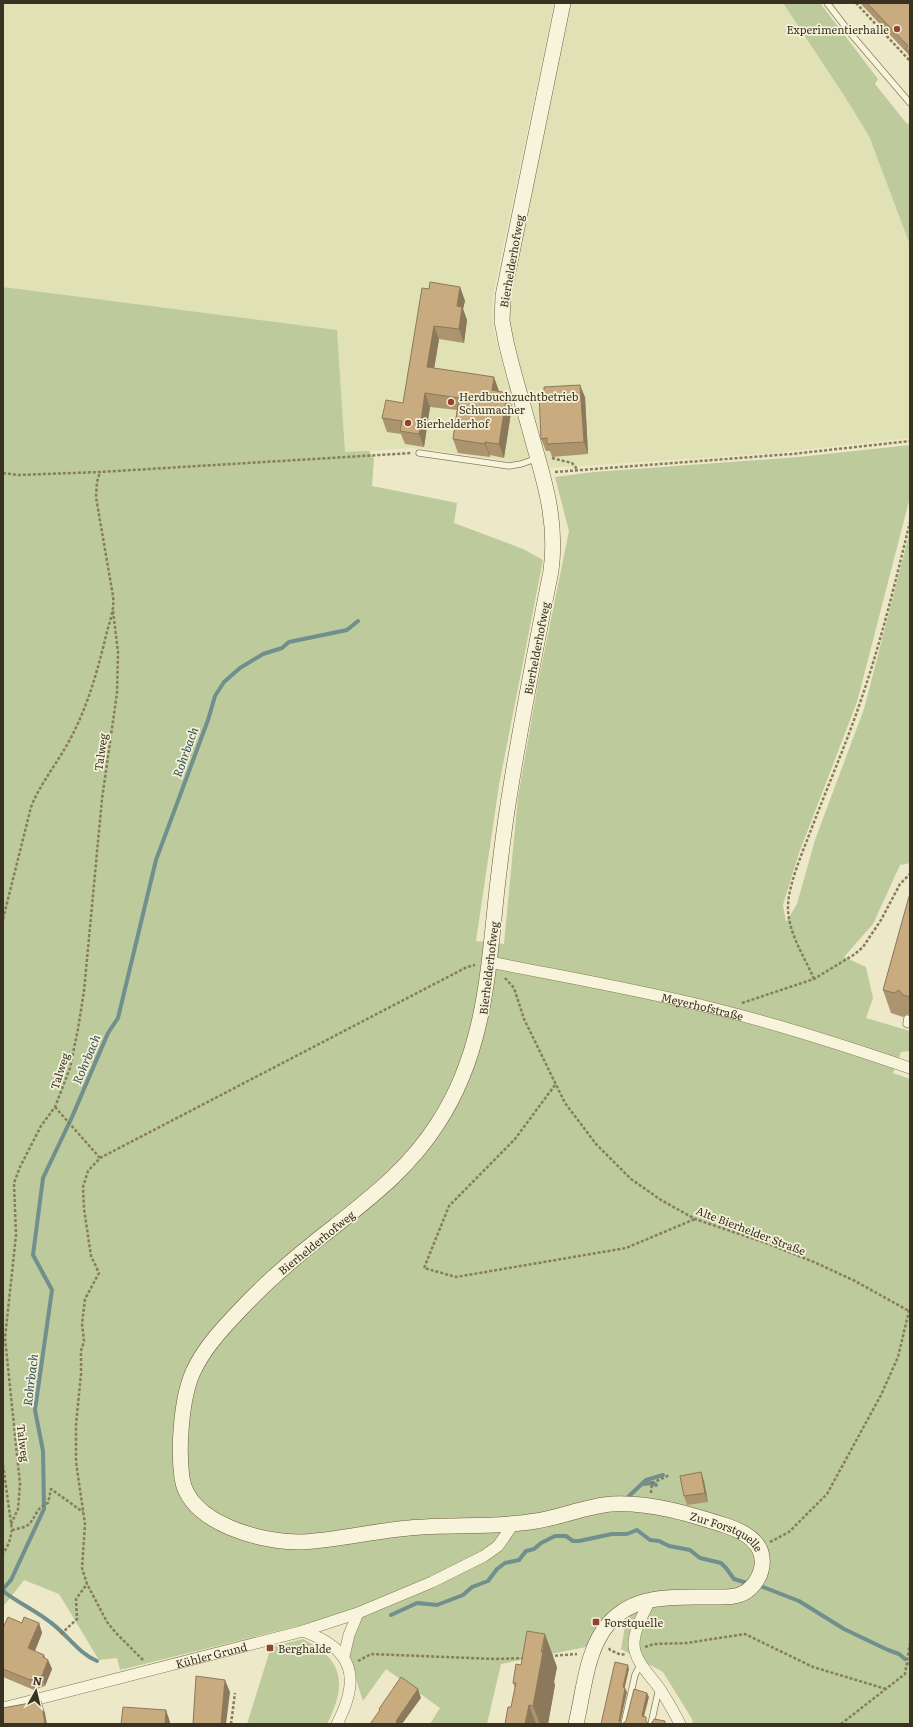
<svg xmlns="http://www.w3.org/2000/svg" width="913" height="1727" viewBox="0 0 913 1727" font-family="Literata,serif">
	<rect width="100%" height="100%" fill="#ece8c8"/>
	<!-- farmland -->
	<polygon fill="#e0e2b6" points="3,3 554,3 493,295 492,314 494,333 507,380 522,375 509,321 509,305 569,3 783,3 845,97 869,136 910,245 910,438 765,454 548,468 507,461 425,449 407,448 345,453 337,330 3,287"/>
	<!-- green -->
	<g fill="#bcca9c">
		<polygon points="783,3 820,3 878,79 875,84 907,124 910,122 910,245 869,136 845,97"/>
		<polygon points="3,287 337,330 345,452 369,451 374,459 372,486 457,503 454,523 523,549 543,560 499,785 476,941 504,944 518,797 538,683 569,531 555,477 594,472 799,457 910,445 910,497 857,702 799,853 783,905 786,922 797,904 815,840 864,709 910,531 910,863 900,865 873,924 844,957 866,967 873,998 866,1018 910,1031 910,1051 901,1052 893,1073 910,1079 910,1724 693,1724 692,1719 663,1672 621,1649 626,1620 586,1647 501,1664 487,1724 430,1724 440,1708 386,1669 363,1701 348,1655 360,1616 329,1618 120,1670 117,1658 99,1660 59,1594 24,1580 3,1607"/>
		<path d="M303 1639C344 1660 347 1684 327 1724H247L271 1647Z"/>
	</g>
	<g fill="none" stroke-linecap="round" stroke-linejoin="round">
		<!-- stream -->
		<g stroke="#708f8d" stroke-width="4">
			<polyline points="643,1484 652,1483 656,1485"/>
			<polyline points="628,1497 646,1480 663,1475"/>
			<polyline points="763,1587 799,1601 844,1629 888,1650 899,1654 905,1659"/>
			<polyline points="3,1589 11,1580 44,1509 43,1451 35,1410 52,1290 33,1255 43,1178 72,1117 108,1033 118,1018 156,860 208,720 215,696 224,682 240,668 263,654 282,648 289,642 347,630 358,621"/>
			<path d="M3 1591C18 1603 35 1610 50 1622 67 1634 78 1653 97 1661"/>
			<polyline points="391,1615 417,1603 437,1605 463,1595 472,1587 488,1581 497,1569 505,1563 519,1560 526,1551 534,1549 541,1543 555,1536 566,1536 573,1541 579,1541 612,1534 627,1534 637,1530 650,1540 659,1541 669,1546 690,1550 700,1558 721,1563 726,1568 734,1579 747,1583"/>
			<polyline points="910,1663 910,1664"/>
		</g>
		<defs>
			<g id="lane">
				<polyline points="827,3 851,34 910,103"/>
				<polyline points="419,453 509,466 521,464 538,458"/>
				<polyline points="907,1018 906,1024 910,1025"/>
				<polyline points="624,1724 635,1675 641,1663"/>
				<polyline points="651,1724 659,1688"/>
			</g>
			<g id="street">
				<path id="s1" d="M490 962C565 977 641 990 716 1009 781 1025 846 1046 910 1068"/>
				<path d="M650 1600C644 1613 634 1629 634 1644 634 1661 651 1676 660 1689 667 1700 674 1712 680 1724"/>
				<path d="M303 1631C354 1649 361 1678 337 1724"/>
				<polyline points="344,1656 349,1635 358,1613"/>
				<path id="s2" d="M3 1708 303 1631 358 1613 432 1582 484 1556 498 1546 514 1523"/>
			</g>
			<g id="secondary">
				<path id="s3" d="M563 3 503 296 502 321 506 342C514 377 525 411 534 445 547 489 557 526 551 571 535 651 519 731 507 811 503 837 500 863 497 889 488 971 485 1051 438 1123 410 1167 375 1194 335 1226 301 1252 269 1279 240 1310 222 1329 204 1348 193 1372 181 1399 178 1449 182 1478 189 1524 263 1543 303 1542 338 1540 374 1531 409 1528 451 1524 494 1528 536 1521 562 1517 586 1506 612 1504 651 1502 690 1514 727 1526 745 1532 765 1543 762 1566 760 1579 751 1591 739 1595 730 1598 719 1597 710 1597 690 1597 670 1596 651 1600 635 1603 621 1610 609 1623 586 1649 584 1691 576 1724"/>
			</g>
		</defs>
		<!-- lane casing -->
		<use href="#lane" stroke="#877c5e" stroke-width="7"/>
		<!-- street casing -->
		<use href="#street" stroke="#877c5e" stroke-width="12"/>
		<!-- secondary casing -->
		<use href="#secondary" stroke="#695d41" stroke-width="16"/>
		<!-- path -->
		<g stroke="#877c5e" stroke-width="2.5" stroke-dasharray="3 2" stroke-linecap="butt">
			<polyline points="856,3 910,61"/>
			<polyline points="552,458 572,463 577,469"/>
			<polyline points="555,472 792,454 910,441"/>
			<polyline points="3,473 18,475 100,472 412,453"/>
			<path d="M3 919 31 807C40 784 56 765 68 743 86 711 96 676 105 640 108 625 115 611 113 596L96 497 97 482 100 472"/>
			<polyline points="505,978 514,988 524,1019 565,1103 596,1144 631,1179 661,1200 695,1219 766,1243 814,1262 855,1281 909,1311"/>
			<path d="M814 979C804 956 787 931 788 905 789 883 803 851 811 830 828 785 848 740 863 694 882 638 896 579 910 522"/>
			<polyline points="742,1003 814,979 855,954 863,947 881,920 900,884 910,874"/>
			<polyline points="555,1085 515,1139 449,1206 424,1268 456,1277 626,1248 695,1219"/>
			<polyline points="55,1107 100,1158"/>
			<polyline points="3,1465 12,1530 9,1543 3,1554"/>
			<polyline points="651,1493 652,1483 670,1475"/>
			<polyline points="11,1524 18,1509 20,1484 5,1338 16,1235 14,1183 20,1167 41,1126 55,1107 70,1068 78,1029 84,991 102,799 117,693 118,652 113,611"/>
			<path d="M12 1530C17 1529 23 1528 28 1525 36 1518 36 1507 48 1503L51 1489 83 1512"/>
			<polyline points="770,1542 789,1532 827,1494 881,1395 898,1357 909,1311 910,1311"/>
			<polyline points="61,1634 77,1619 76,1599 87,1584"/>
			<polyline points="645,1647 654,1644 687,1643 745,1634 813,1667 886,1689"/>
			<polyline points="609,1648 610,1650 621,1655 625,1654"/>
			<polyline points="550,1656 577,1654"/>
			<polyline points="143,1660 116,1633 107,1622 87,1584 82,1568 85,1524 76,1462 76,1425 81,1374 81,1351 84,1341 82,1324 85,1299 99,1273 91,1256 84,1209 83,1187 88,1171 100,1158 467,967 475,965"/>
			<polyline points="358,1661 371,1654 495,1659 525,1658"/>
			<polyline points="231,1724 235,1693"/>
			<polyline points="841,1724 905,1674 910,1643"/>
		</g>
		<!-- lane -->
		<use href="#lane" stroke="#f7f4db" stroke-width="5.5"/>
		<!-- street -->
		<use href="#street" stroke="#f7f4db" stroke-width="11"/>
		<!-- secondary -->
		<use href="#secondary" stroke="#f7f4db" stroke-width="15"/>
	</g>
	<!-- wall -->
	<g fill="#ac946e">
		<polygon points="860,3 910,3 910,59 908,54"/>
		<polygon points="460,287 465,301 463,309 467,320 464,343 439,339 434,369 499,391 512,406 504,458 490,455 490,457 458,453 453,439 457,410 430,407 424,447 405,444 401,434 387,432 382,418 403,403 429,289"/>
		<polygon points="585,397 588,454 552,457 550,451 546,451 541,439"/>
		<polygon points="910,893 910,1017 908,1014 903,1017 891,1013 883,990"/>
		<polygon points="704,1481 708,1502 687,1505 684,1496"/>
		<polygon points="22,1623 39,1623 42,1633 35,1651 45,1658 48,1660 52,1669 45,1686 34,1690 3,1677 3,1628"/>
		<polygon points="521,1665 557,1667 554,1682 555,1685 548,1724 505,1724 511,1707 515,1688 513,1683"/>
	</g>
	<!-- shaded-wall -->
	<g fill="#8c785a">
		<polygon points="460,287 465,301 463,309 467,320 464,343 459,329 457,306"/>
		<polygon points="434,326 439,339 432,381 427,367"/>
		<polygon points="494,377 499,391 492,390"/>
		<polygon points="580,385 585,397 588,454 584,442"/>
		<polygon points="425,393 430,407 424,447 419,434"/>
		<polygon points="507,393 512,406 504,458 499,444"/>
		<polygon points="485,442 490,455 490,457 485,444"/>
		<polygon points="701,1472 704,1481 708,1502 705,1493"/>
		<polygon points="39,1623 42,1633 32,1658 28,1648"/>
		<polygon points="545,1634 557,1667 554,1682 555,1685 548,1724 540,1724 533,1706"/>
		<polygon points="44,1655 47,1663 48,1660 52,1669 45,1686 42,1676 43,1657"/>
		<polygon points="628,1665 629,1669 624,1691 623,1687"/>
		<polygon points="225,1680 230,1692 226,1724 221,1724"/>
		<polygon points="625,1688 627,1692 620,1724 619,1721"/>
		<polygon points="418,1689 421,1698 402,1724 396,1724 396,1721"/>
		<polygon points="647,1693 649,1697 643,1720 642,1716"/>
		<polygon points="41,1701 45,1713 47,1724 45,1724 45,1723"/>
		<polygon points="529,1705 536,1724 525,1724"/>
		<polygon points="166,1710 170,1722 170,1724 165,1724"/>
	</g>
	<!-- building -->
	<g fill="#c8ac80" stroke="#8c785a">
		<polygon points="867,3 910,3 910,53 906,48 908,46"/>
		<polygon points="430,282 460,287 457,306 462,307 459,329 434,326 427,367 494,377 492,390 507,393 499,444 485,442 485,444 453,439 459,398 425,393 419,434 400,431 402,421 382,418 386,400 403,403 422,288 429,289"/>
		<polygon points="580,385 584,442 547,444 547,438 541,439 539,394 544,394 544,387"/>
		<polygon points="910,893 910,997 903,995 899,990 894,993 883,990"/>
		<polygon points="701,1472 705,1493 684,1496 680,1476"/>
		<polygon points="8,1617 22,1623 24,1617 39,1623 28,1648 44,1655 43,1657 48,1660 42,1676 30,1680 3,1669 3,1628"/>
		<polygon points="527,1631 545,1634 541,1652 543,1652 533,1706 529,1705 525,1724 505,1724 508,1707 511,1707 516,1683 513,1683 516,1664 521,1665"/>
		<polygon points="615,1662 628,1665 623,1687 625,1688 619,1721 622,1724 601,1724"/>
		<polygon points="196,1676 225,1680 221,1724 193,1724"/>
		<polygon points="401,1677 418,1689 396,1721 397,1722 396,1724 370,1724 380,1710 379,1709"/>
		<polygon points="634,1689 647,1693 642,1716 646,1717 646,1721 649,1724 622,1724 626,1721"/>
		<polygon points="41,1701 45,1723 38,1724 3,1724 3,1708"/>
		<polygon points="123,1707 166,1710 165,1724 121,1724"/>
		<polygon points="654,1719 665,1721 665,1724 649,1724 652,1723"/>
	</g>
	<!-- markers -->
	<g fill="#934331" stroke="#f4f1d8" stroke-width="1.5">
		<circle cx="897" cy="29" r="4"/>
		<circle cx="451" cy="402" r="4"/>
		<circle cx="408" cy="423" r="4"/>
		<rect x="592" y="1618" width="8" height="8" rx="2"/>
		<rect x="266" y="1644" width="8" height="8" rx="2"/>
	</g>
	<g text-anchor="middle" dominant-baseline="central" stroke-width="3.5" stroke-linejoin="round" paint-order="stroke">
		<!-- poi labels -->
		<g font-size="11" fill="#393121" stroke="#f4f1d8" text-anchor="start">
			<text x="889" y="29" text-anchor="end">Experimentierhalle</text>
			<text x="459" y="396">Herdbuchzuchtbetrieb<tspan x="459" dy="13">Schumacher</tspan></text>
			<text x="416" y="423">Bierhelderhof</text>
			<text x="604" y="1622">Forstquelle</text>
			<text x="278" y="1648">Berghalde</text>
		</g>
		<!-- street labels -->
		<g font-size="11" fill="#393121" stroke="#f4f1d8">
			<text transform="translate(511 261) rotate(-80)">Bierhelderhofweg</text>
			<text transform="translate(536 648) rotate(-79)">Bierhelderhofweg</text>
			<text transform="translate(100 752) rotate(-82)">Talweg</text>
			<text transform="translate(488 968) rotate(-83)">Bierhelderhofweg</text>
			<text stroke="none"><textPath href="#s1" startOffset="217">Meyerhofstraße</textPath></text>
			<text transform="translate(59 1071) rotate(-72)">Talweg</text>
			<text transform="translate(751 1230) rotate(21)">Alte Bierhelder Straße</text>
			<text transform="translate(316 1242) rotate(-39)">Bierhelderhofweg</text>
			<text transform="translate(24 1443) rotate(83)">Talweg</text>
			<text stroke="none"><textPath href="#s3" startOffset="2185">Zur Forstquelle</textPath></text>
			<text stroke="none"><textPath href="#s2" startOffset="215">Kühler Grund</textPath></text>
		</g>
		<!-- water labels -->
		<g font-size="12" font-style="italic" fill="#315358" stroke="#f4f1d8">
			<text transform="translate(185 752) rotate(-70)">Rohrbach</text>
			<text transform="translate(86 1059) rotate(-67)">Rohrbach</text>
			<text transform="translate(30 1380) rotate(-83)">Rohrbach</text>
		</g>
	</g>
	<!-- border -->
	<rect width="913" height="1727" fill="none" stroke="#393121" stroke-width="8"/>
	<!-- north arrow -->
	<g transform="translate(36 1691) rotate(8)" stroke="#f4f1d8" stroke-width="3" paint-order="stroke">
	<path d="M0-3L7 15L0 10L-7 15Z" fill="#393121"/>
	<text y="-6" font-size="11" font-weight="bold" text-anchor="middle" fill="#393121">N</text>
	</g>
</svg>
